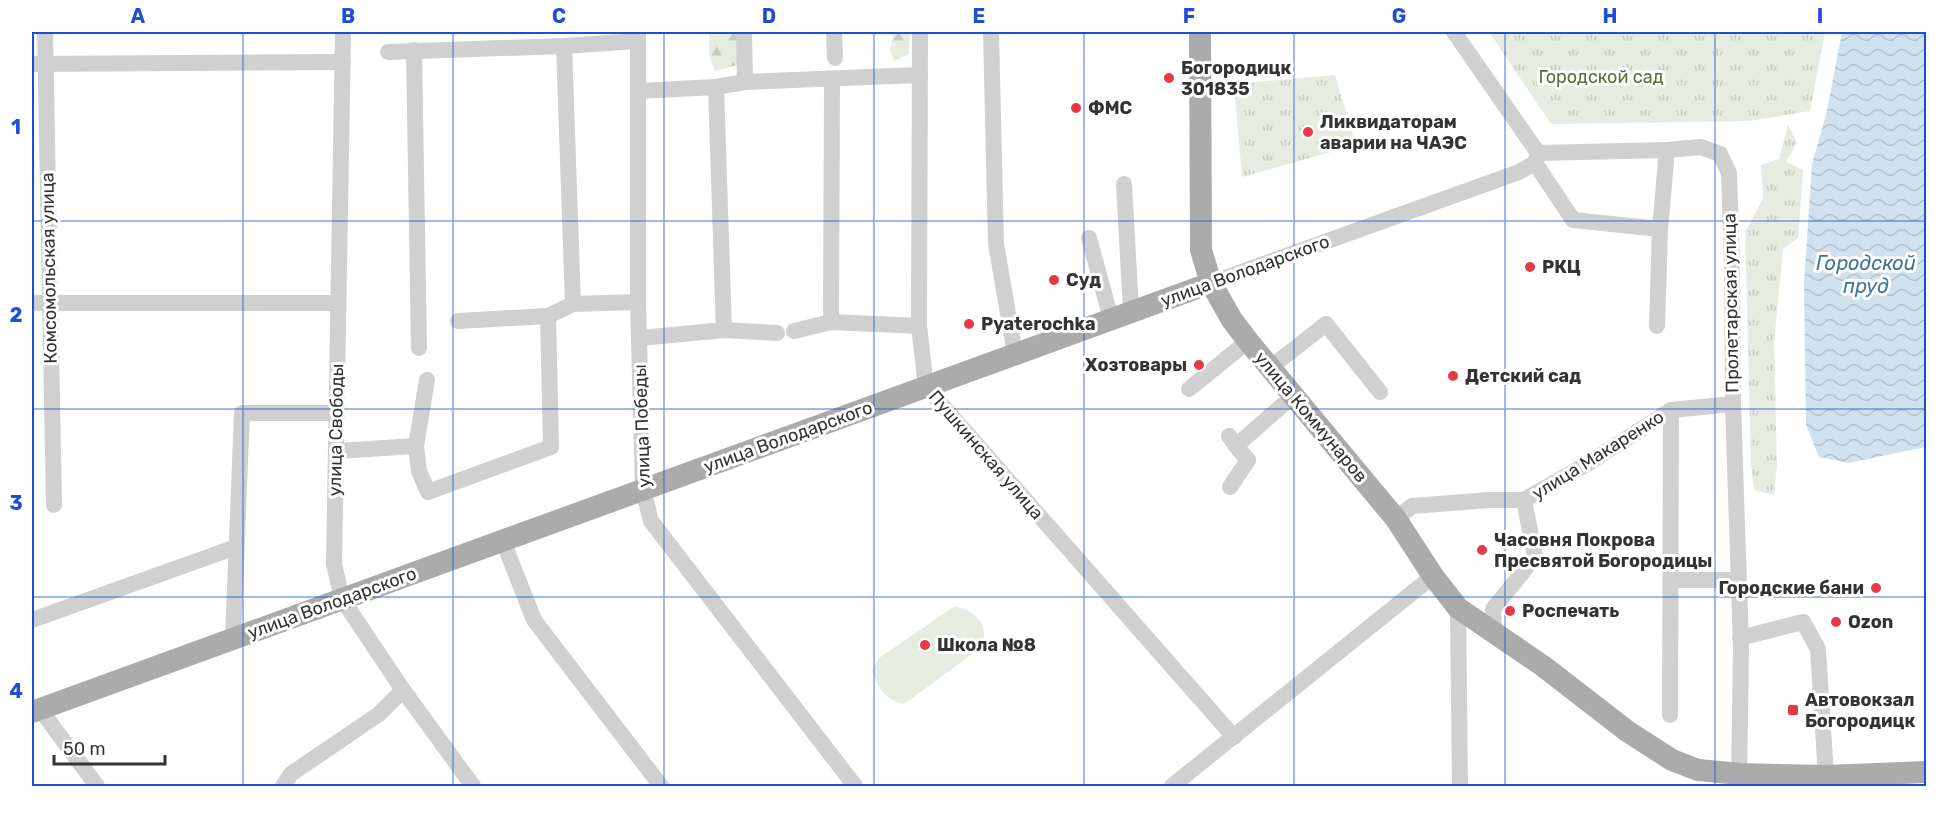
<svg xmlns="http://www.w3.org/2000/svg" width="1958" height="818" viewBox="0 0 1958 818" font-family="Rubik,sans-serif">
	<defs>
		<pattern id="forest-firs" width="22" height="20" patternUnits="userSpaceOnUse" patternTransform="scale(1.5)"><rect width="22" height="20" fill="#e6ecdf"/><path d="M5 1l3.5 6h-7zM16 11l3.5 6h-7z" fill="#c6cbc0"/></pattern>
		<pattern id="park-tufts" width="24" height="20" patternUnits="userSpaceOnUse" patternTransform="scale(1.5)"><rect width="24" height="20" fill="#e6ecdf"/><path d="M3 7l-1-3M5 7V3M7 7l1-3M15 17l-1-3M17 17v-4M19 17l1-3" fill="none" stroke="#c6cbc0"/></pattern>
		<pattern id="water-waves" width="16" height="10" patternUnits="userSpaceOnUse" patternTransform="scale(1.5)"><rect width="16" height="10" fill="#cfe2ee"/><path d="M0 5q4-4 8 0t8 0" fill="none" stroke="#b2c2cd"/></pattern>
	</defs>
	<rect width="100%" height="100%" fill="#fff"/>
	<!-- forest -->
	<g fill="url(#forest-firs)">
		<polygon points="709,32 739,32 737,65 715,71 709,55"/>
		<polygon points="894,32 910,32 909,54 894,61 890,49"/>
	</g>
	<!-- park -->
	<g fill="url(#park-tufts)">
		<polygon points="1489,32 1825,32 1810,111 1750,121 1551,124"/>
		<polygon points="1335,75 1356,145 1242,177 1234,84"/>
		<polygon points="1788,124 1797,143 1786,162 1803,170 1798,238 1783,249 1774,343 1777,465 1774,495 1754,490 1751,463 1745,232 1763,199 1761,165 1779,159"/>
	</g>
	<!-- pitch -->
	<path fill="#e6ecdf" d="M955 606C977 612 989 624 982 647L904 704C884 699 879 689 872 671L879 658Z"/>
	<!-- water -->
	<polygon fill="url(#water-waves)" points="1842,32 1926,32 1926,447 1848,463 1819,457 1806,425 1804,283 1812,164 1826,115"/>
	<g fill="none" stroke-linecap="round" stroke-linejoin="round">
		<!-- minor -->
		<g stroke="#d0d0d0" stroke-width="16">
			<polyline points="45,32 54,505"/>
			<polyline points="343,32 334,564 342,599 403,690 473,786"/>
			<polyline points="638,32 638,302 643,490 651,521 855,786"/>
			<polyline points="744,32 745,82"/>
			<polyline points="834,32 835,58"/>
			<polyline points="920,32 919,326 926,387 1234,737"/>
			<polyline points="991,32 996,244 1015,354"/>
			<polyline points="1454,32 1538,153 1667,150 1701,147 1720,154 1729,173 1732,265 1733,404 1741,646 1739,786"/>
			<polyline points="564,46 573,304"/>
			<polyline points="414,50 419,348"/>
			<polyline points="388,52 564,46 638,41"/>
			<polyline points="32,64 343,62"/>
			<polyline points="716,87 724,330"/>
			<polyline points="638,91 716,87 745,82 920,75"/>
			<polyline points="1535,163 1573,220 1660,229"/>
			<polyline points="1124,184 1131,311"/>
			<polyline points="1089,238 1111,319"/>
			<polyline points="1211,283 1519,172 1535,163 1538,153"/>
			<polyline points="32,303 338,303"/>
			<polyline points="458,321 548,316 573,304 638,302"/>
			<polyline points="831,322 832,80"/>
			<polyline points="1657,326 1660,229 1667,150"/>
			<polyline points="794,331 831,322 919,326"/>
			<polyline points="640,338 724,330 777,333"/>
			<polyline points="1271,367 1326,324 1380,392"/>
			<polyline points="427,380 416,446 419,471 428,492 551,447 548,316"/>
			<polyline points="1189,389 1248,341"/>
			<polyline points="1229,436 1236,446 1294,395"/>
			<polyline points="336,451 416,446"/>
			<polyline points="1230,487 1248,460 1236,446"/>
			<polyline points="1396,519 1412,506 1490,500 1524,500 1587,464 1671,410 1733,404"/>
			<polyline points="503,541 534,620 661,786"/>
			<polyline points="1671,580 1738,580"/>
			<polyline points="1458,608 1460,786"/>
			<polyline points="32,620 236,547"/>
			<polyline points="1494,633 1493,609 1535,557 1524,500"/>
			<polyline points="1740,638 1803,622 1818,649 1826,776"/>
			<polyline points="233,639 242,413 336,413"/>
			<polyline points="40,709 97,786"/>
			<polyline points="1670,715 1671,410"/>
			<polyline points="283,786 291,774 379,714 403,690"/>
			<polyline points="1172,786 1433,576"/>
		</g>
		<!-- major -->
		<g stroke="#ababab" stroke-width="22">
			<polyline points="1200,32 1201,250 1211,283 1232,320 1248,341 1396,519 1433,576 1458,608 1543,666 1627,731 1672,760 1698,770 1740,774 1826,776 1926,772"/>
			<polyline points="32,712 1211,283"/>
		</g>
	</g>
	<!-- grid -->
	<path fill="none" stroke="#1d4ed8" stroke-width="1.5" stroke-opacity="0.55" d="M243 32V786M453 32V786M664 32V786M874 32V786M1084 32V786M1294 32V786M1505 32V786M1715 32V786M32 221H1926M32 409H1926M32 597H1926"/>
	<!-- markers -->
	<g fill="#e63946" stroke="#fff" stroke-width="2">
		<circle cx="1169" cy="78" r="6"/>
		<circle cx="1076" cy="108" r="6"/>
		<circle cx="1308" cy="132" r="6"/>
		<circle cx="1530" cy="267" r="6"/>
		<circle cx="1054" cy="280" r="6"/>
		<circle cx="969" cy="324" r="6"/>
		<circle cx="1199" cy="365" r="6"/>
		<circle cx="1453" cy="376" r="6"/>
		<circle cx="1482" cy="550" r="6"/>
		<circle cx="1876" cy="588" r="6"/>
		<circle cx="1510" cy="611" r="6"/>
		<circle cx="1836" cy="622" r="6"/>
		<circle cx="925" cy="645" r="6"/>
		<rect x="1787" y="704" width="12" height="12" rx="3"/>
	</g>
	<g text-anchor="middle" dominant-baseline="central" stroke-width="6" stroke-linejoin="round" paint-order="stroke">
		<!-- poi labels -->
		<g font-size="18" font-weight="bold" fill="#333" stroke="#fff" text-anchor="start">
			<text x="1181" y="68">Богородицк<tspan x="1181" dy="21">301835</tspan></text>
			<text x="1088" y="108">ФМС</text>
			<text x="1320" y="122">Ликвидаторам<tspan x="1320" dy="21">аварии на ЧАЭС</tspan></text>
			<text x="1542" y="267">РКЦ</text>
			<text x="1066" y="280">Суд</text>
			<text x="981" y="324">Pyaterochka</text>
			<text x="1187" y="365" text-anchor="end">Хозтовары</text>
			<text x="1465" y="376">Детский сад</text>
			<text x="1494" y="540">Часовня Покрова<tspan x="1494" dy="21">Пресвятой Богородицы</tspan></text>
			<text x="1864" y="588" text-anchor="end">Городские бани</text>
			<text x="1522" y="611">Роспечать</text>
			<text x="1848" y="622">Ozon</text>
			<text x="937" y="645">Школа №8</text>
			<text x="1805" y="700">Автовокзал<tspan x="1805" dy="21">Богородицк</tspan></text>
		</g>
		<!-- park labels -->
		<g font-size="18" fill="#56703f" stroke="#fff">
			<text x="1601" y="77">Городской сад</text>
		</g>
		<!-- street labels -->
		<g font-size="18" fill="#333" stroke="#fff">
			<text transform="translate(49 268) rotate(-91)">Комсомольская улица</text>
			<text transform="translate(1245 271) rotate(-20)">улица Володарского</text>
			<text transform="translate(1731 303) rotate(-91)">Пролетарская улица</text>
			<text transform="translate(1311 417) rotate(50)">улица Коммунаров</text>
			<text transform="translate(642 426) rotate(-92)">улица Победы</text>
			<text transform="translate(336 430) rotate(-89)">улица Свободы</text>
			<text transform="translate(788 437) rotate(-20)">улица Володарского</text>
			<text transform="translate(986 455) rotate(49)">Пушкинская улица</text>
			<text transform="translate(1598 455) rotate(-32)">улица Макаренко</text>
			<text transform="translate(332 603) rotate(-20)">улица Володарского</text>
		</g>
		<!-- water labels -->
		<g font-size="20" font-style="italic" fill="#3f7597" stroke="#fff">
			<text x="1866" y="263">Городской<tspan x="1866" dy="23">пруд</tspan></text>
		</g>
	</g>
	<!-- border -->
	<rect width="1958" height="818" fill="none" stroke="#ffffff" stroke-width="66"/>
	<!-- scale -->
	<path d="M54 755v9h111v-9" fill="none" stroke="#333333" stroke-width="3"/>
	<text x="63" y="755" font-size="18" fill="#333333" stroke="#ffffff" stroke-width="4.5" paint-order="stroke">50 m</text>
	<rect x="33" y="33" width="1892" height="752" fill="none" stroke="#1d4ed8" stroke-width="2"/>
	<g font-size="20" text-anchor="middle" font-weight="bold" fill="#1d4ed8">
		<text x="138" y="23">A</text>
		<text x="348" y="23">B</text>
		<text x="559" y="23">C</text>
		<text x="769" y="23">D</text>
		<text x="979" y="23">E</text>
		<text x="1189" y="23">F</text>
		<text x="1399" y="23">G</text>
		<text x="1610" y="23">H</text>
		<text x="1820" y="23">I</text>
		<text x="16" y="134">1</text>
		<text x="16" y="322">2</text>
		<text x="16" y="510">3</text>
		<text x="16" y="698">4</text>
	</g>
</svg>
